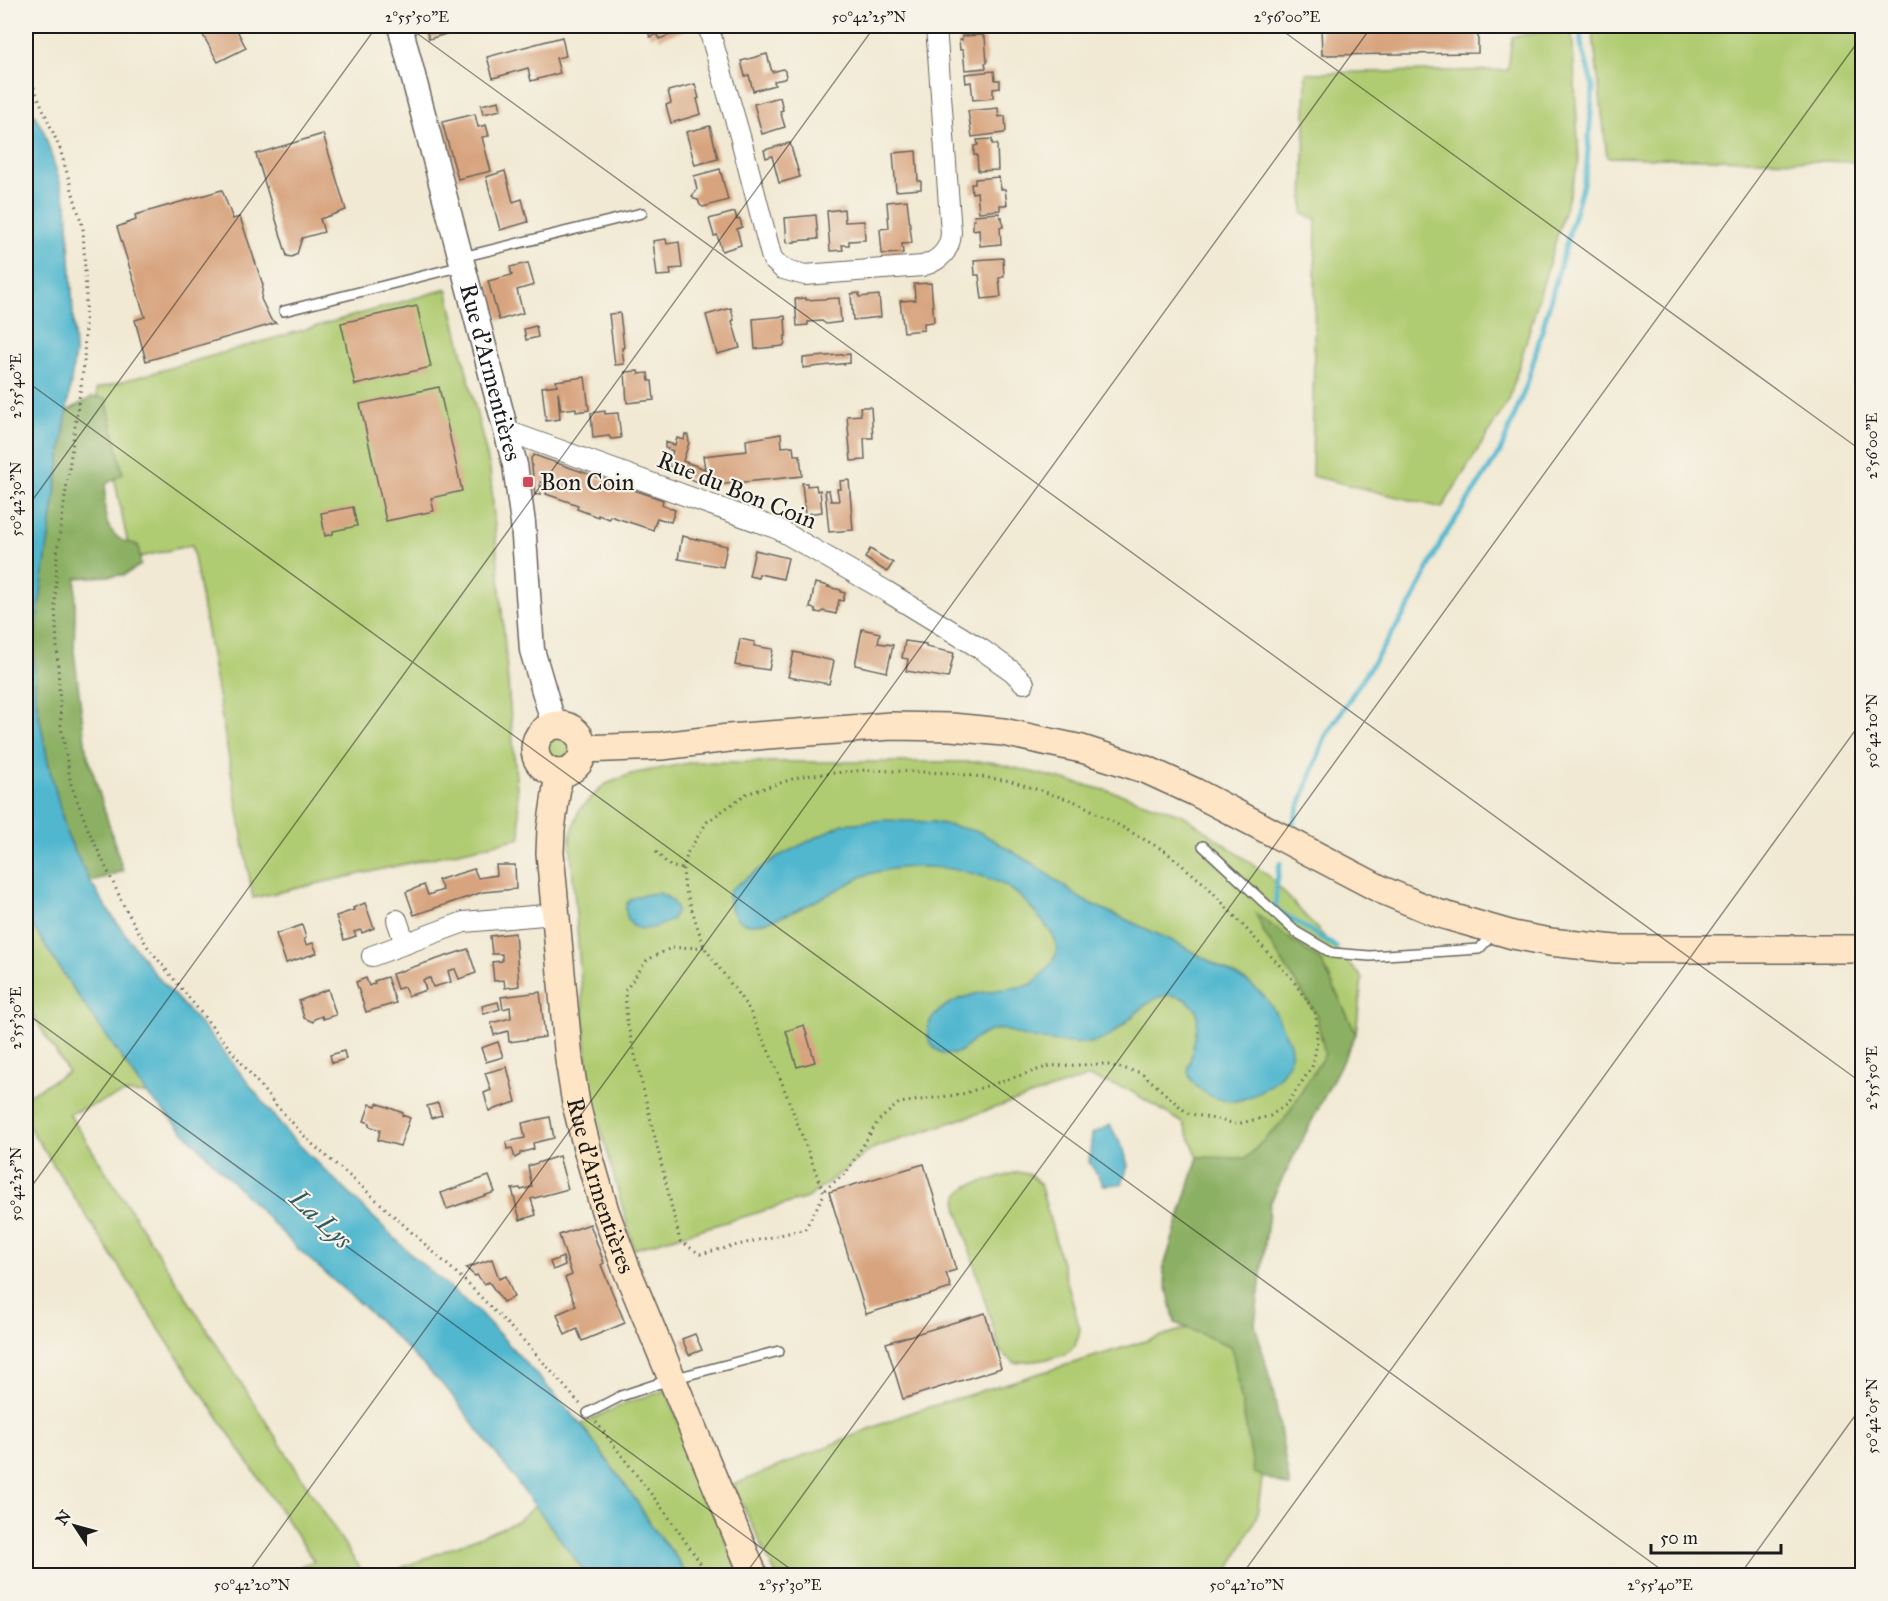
<svg xmlns="http://www.w3.org/2000/svg" width="1888" height="1601" viewBox="0 0 1888 1601" font-family="'IM FELL Great Primer',serif">
	<rect width="100%" height="100%" fill="#f7f3e8"/>
	<filter id="ink" filterUnits="userSpaceOnUse"><feTurbulence type="fractalNoise" baseFrequency=".0167" numOctaves="2"/><feDisplacementMap in="SourceGraphic" scale="12" xChannelSelector="R" yChannelSelector="G"/><feConvolveMatrix kernelMatrix="1 2 1 2 8 2 1 2 1" color-interpolation-filters="sRGB"/></filter>
	<filter id="wash" filterUnits="userSpaceOnUse"><feTurbulence type="fractalNoise" baseFrequency=".008" numOctaves="4" result="noise"/><feDisplacementMap in="SourceGraphic" scale="24" xChannelSelector="R" yChannelSelector="G"/><feGaussianBlur stdDeviation="1.35" result="paint"/><feColorMatrix in="noise" values="0 0 0 0 0 0 0 0 0 0 0 0 0 0 0 0 0 1.4 0 .05"/><feComposite in="paint" operator="in"/></filter>
	<g filter="url(#wash)">
		<rect width="100%" height="100%" fill="#f1e9d3"/>
		<!-- green -->
		<g fill="#b0cc72" stroke="#667447" stroke-width="1.5">
			<polygon points="1592,26 1862,26 1862,162 1607,157"/>
			<polygon points="1572,28 1579,161 1509,400 1442,508 1312,476 1316,219 1303,214 1306,73 1508,70 1512,37"/>
			<polygon points="447,289 490,469 521,838 253,898 192,545 131,559 96,389"/>
			<circle cx="558" cy="749" r="12"/>
			<polygon points="694,762 991,762 1117,793 1183,815 1269,876 1362,978 1356,1034 1270,1203 1258,1298 1163,1270 1198,1157 1183,1123 1129,1090 1088,1077 874,1148 807,1198 634,1249 589,1086 570,837 579,810 604,785 631,774"/>
			<polygon points="26,916 74,990 147,1094 125,1093 69,1114 364,1575 279,1575 314,1561 161,1332 26,1122 26,1096 68,1072 26,1004"/>
			<path d="M1018 1172 1031 1175 1040 1184 1080 1329C1079 1337 1076 1345 1070 1351 1060 1360 1029 1361 1015 1363L1000 1351 957 1207 958 1195 968 1186Z"/>
			<polygon points="1237,1313 1268,1434 1257,1516 1227,1575 776,1575 733,1485 906,1414"/>
			<polygon points="666,1390 739,1575 686,1575 676,1557 655,1531 637,1502 581,1424 626,1403"/>
			<polygon points="535,1506 587,1575 384,1575 516,1522"/>
		</g>
		<!-- forest -->
		<g fill="#8cb064" stroke="#546640" stroke-width="1.5">
			<path d="M92 397 106 398 123 474 106 484C104 503 101 526 120 539 124 542 132 543 138 545L141 565 124 575 76 578 74 651 86 749 123 871 90 882 67 835 48 762 35 694 34 642 67 411Z"/>
			<polygon points="1256,914 1322,962 1356,1034 1270,1203 1255,1324 1274,1394 1290,1487 1254,1473 1232,1347 1175,1323 1163,1270 1198,1157 1246,1158 1284,1120 1325,1054 1316,1014 1264,933"/>
		</g>
		<!-- water -->
		<g fill="#51b7cf" stroke="#366a76" stroke-width="1.5">
			<polygon points="26,99 44,132 67,205 71,276 75,353 34,643 35,694 48,762 67,835 90,882 114,919 155,974 217,1043 287,1133 415,1258 480,1313 555,1395 581,1424 637,1502 655,1531 676,1557 686,1575 587,1575 448,1390 378,1320 298,1249 147,1094 74,990 26,916"/>
			<path d="M884 820 934 822 980 832 1035 865 1083 900 1175 942 1249 983C1266 996 1274 1007 1282 1027 1285 1033 1290 1041 1291 1048 1295 1074 1252 1102 1230 1101 1221 1101 1211 1097 1204 1092 1195 1086 1190 1082 1188 1071 1190 1058 1200 1024 1197 1013 1196 1007 1188 1001 1182 998 1146 982 1123 1042 1089 1043 1069 1044 1041 1040 1021 1036 1012 1033 1005 1028 995 1030 990 1031 983 1034 978 1037 970 1041 963 1054 952 1054 932 1056 920 1033 933 1017 951 995 985 992 1011 988 1017 987 1024 987 1029 985 1037 982 1053 963 1056 954 1059 943 1050 930 1043 922 1033 909 1019 893 1004 885 963 865 905 861 863 876 838 889 775 926 750 924 734 923 729 907 728 893L731 889 777 857 843 824Z"/>
			<path d="M658 893C668 896 681 905 674 916 669 925 643 933 635 927 631 925 628 921 627 916 620 895 643 895 658 893Z"/>
			<polygon points="1110,1125 1124,1150 1128,1166 1122,1184 1104,1185 1089,1162 1092,1134"/>
		</g>
		<g fill="none" stroke-linecap="round" stroke-linejoin="round">
			<!-- stream -->
			<g stroke="#51b7cf" stroke-width="5">
				<polyline points="1292,826 1325,737 1411,604 1443,538 1500,452 1527,384 1586,173 1593,87 1581,43 1580,26"/>
				<polyline points="1280,863 1276,887 1276,909 1336,947"/>
			</g>
		</g>
		<g id="blocks">
			<!-- building -->
			<g fill="#d8a47f">
				<polygon points="198,26 235,26 246,48 218,62"/>
				<polygon points="425,26 461,26 448,30 449,33 429,39"/>
				<polygon points="646,26 686,26 687,29 659,39 658,34 650,37"/>
				<polygon points="1321,26 1478,26 1478,53 1322,55"/>
				<polygon points="983,35 983,37 985,37 987,63 985,63 986,68 965,70 963,50 960,50 959,40 962,40 962,36"/>
				<polygon points="562,37 566,56 556,58 560,73 531,81 528,68 493,78 487,57"/>
				<polygon points="767,54 772,72 783,69 785,71 786,77 784,79 774,81 775,85 753,91 749,75 745,76 741,61"/>
				<polygon points="994,71 995,80 1000,80 1000,88 993,89 993,98 973,100 971,82 966,83 965,74"/>
				<polygon points="695,84 699,98 697,99 701,114 671,123 666,105 671,103 668,91"/>
				<polygon points="780,97 783,110 780,111 785,127 762,134 754,104"/>
				<polygon points="499,101 501,110 483,114 481,105"/>
				<polygon points="998,108 999,117 1005,116 1006,131 1004,133 972,137 968,111"/>
				<polygon points="475,114 478,127 486,125 489,136 482,137 491,171 458,179 442,122"/>
				<polygon points="710,126 718,159 695,165 686,132"/>
				<polygon points="323,134 346,210 320,219 324,232 302,238 297,254 292,257 287,256 256,154"/>
				<polygon points="992,139 992,144 997,144 998,170 978,171 977,155 974,155 974,146 978,145 977,140"/>
				<polygon points="790,143 800,177 779,183 772,156 766,158 764,150"/>
				<polygon points="916,151 918,181 921,181 921,189 896,191 893,153"/>
				<polygon points="720,169 728,200 703,207 700,205 698,200 694,199 692,196 697,190 694,176"/>
				<polygon points="505,171 513,202 522,199 528,222 500,230 486,177"/>
				<polygon points="999,177 1001,189 1005,189 1007,205 1000,205 1000,210 979,212 977,192 972,193 971,184 975,184 975,179"/>
				<polygon points="222,190 233,219 240,217 263,285 261,299 271,320 276,323 146,361 135,320 145,317 117,227 136,220 135,215"/>
				<polygon points="907,200 912,243 902,244 903,253 882,254 880,229 889,228 887,202"/>
				<polygon points="844,209 845,222 864,221 865,240 849,241 849,245 842,245 843,250 830,251 827,211"/>
				<polygon points="735,212 737,220 740,219 742,227 737,229 741,245 722,251 717,235 714,236 709,219"/>
				<polygon points="999,213 1000,218 1002,217 1003,227 1000,227 1001,244 980,246 979,229 973,230 973,220 975,220 974,215"/>
				<polygon points="816,215 818,239 795,241 795,242 787,243 785,218"/>
				<polygon points="666,239 667,244 679,242 682,268 670,269 671,275 657,276 653,241"/>
				<polygon points="1003,258 1004,277 999,278 1001,297 982,299 979,275 975,275 974,260"/>
				<polygon points="528,263 534,285 517,290 523,313 499,320 488,281 512,275 510,267"/>
				<polygon points="931,283 934,322 924,323 924,330 904,332 900,301 915,300 914,284"/>
				<polygon points="859,293 859,297 879,295 881,317 853,320 851,294"/>
				<polygon points="806,298 806,300 839,298 841,322 826,324 822,321 808,322 808,325 797,326 795,299"/>
				<polygon points="417,306 431,367 355,385 341,323"/>
				<polygon points="731,308 734,320 732,321 740,348 717,354 706,315"/>
				<polygon points="620,313 624,348 622,348 624,364 615,365 609,314"/>
				<polygon points="785,316 786,336 785,336 785,343 783,346 755,349 753,319"/>
				<polygon points="536,326 538,337 526,340 524,329"/>
				<polygon points="850,354 850,363 803,368 803,358"/>
				<polygon points="638,371 639,374 648,373 649,381 652,381 654,400 627,403 625,372"/>
				<polygon points="585,377 589,410 576,412 576,408 561,410 558,392 560,419 546,421 542,387 557,385 556,381"/>
				<polygon points="439,387 462,491 431,498 434,511 386,521 360,404"/>
				<polygon points="860,407 871,407 873,438 864,438 865,460 851,461 847,416 861,415"/>
				<polygon points="605,411 605,414 618,413 621,438 611,439 609,436 593,438 591,413"/>
				<polygon points="685,434 688,435 689,443 683,461 705,469 703,456 747,451 746,440 781,434 782,447 793,446 794,455 800,455 802,476 716,485 716,483 707,485 687,478 679,475 681,470 668,466 673,451 665,448 665,442 675,445 677,438 684,440"/>
				<polygon points="534,455 663,500 662,505 675,510 671,522 657,518 653,530 610,516 609,519 598,515 598,517 577,509 578,505 546,494 549,484 540,482 541,494 535,495 531,458"/>
				<polygon points="849,480 853,530 829,532 825,490 829,490 831,501 839,501 837,489 841,489 840,481"/>
				<polygon points="802,483 807,483 807,486 816,485 817,491 820,490 822,512 805,514"/>
				<polygon points="353,507 357,526 333,531 333,534 325,536 321,513"/>
				<polygon points="682,536 727,546 723,567 678,559"/>
				<polygon points="870,549 893,563 887,572 865,558"/>
				<polygon points="755,550 788,558 783,579 759,574 758,578 749,576"/>
				<polygon points="815,583 829,586 828,587 841,590 841,592 845,593 843,601 839,600 836,614 823,611 821,613 816,612 815,609 810,608"/>
				<polygon points="862,629 880,633 878,643 893,645 887,672 855,665"/>
				<polygon points="740,639 755,642 754,646 773,649 769,670 735,665"/>
				<polygon points="905,641 926,644 926,647 954,653 948,678 906,671 908,659 902,658"/>
				<polygon points="794,652 834,661 829,684 788,677"/>
				<polygon points="496,865 515,865 516,889 483,892 414,915 406,892 424,885 428,895 443,890 438,880 474,869 478,878 497,875"/>
				<polygon points="365,903 374,928 362,933 361,930 354,932 356,936 344,940 336,916 354,910 353,908"/>
				<polygon points="302,925 306,938 304,939 306,945 313,943 317,953 286,963 276,934"/>
				<polygon points="515,933 519,986 505,988 504,980 494,981 492,962 502,961 502,954 492,954 490,936"/>
				<polygon points="468,949 476,973 459,979 455,969 448,971 451,982 433,987 430,978 423,980 426,990 408,996 404,987 397,989 392,974"/>
				<polygon points="387,977 396,1003 366,1012 356,982 366,978 369,986 375,983 374,981"/>
				<polygon points="328,989 336,1015 323,1019 322,1016 314,1019 313,1022 304,1018 299,1001"/>
				<polygon points="540,992 545,1037 509,1042 508,1031 494,1035 491,1023 511,1018 510,1007 503,1009 501,997"/>
				<polygon points="498,1002 500,1009 484,1014 482,1006"/>
				<polygon points="804,1025 815,1062 797,1067 786,1031"/>
				<polygon points="498,1042 503,1057 486,1062 481,1048"/>
				<polygon points="344,1051 346,1059 332,1063 330,1055"/>
				<polygon points="507,1067 516,1102 489,1111 484,1093 491,1090 485,1073"/>
				<polygon points="377,1103 403,1113 402,1115 410,1118 400,1146 378,1140 380,1130 369,1126 370,1123 364,1121 370,1104 376,1106"/>
				<polygon points="438,1103 442,1115 431,1118 427,1106"/>
				<polygon points="550,1117 554,1138 533,1143 534,1149 520,1153 520,1155 515,1158 512,1148 507,1149 506,1142 525,1138 522,1123"/>
				<polygon points="559,1156 568,1189 531,1199 536,1215 520,1220 512,1189 520,1188 521,1190 532,1187 528,1166"/>
				<polygon points="924,1164 956,1270 946,1273 951,1288 866,1314 829,1192"/>
				<polygon points="489,1176 495,1192 447,1209 441,1193"/>
				<polygon points="590,1224 604,1263 601,1265 625,1323 582,1341 577,1329 565,1335 557,1314 576,1306 565,1278 572,1275 559,1235"/>
				<polygon points="563,1257 565,1265 553,1270 550,1262"/>
				<polygon points="492,1259 499,1279 506,1276 514,1297 503,1302 489,1282 484,1284 477,1275 475,1276 466,1268"/>
				<polygon points="985,1313 1001,1368 903,1399 886,1343"/>
				<polygon points="695,1334 702,1350 689,1355 682,1339"/>
			</g>
		</g>
	</g>
	<g filter="url(#ink)">
		<use href="#blocks" fill-opacity="0" stroke="#67645c" stroke-width="1.5"/>
		<g fill="none" stroke-linecap="round" stroke-linejoin="round">
			<defs>
				<g id="service">
					<polyline points="462,257 642,213"/>
					<polyline points="284,311 462,266"/>
					<polyline points="1203,846 1296,932 1332,953 1370,956 1479,949 1493,934"/>
					<polyline points="588,1413 621,1396 672,1379 779,1351"/>
				</g>
				<g id="minor">
					<path d="M708 26 740 136 771 255 773 260 783 269 805 275 922 266C939 261 950 251 951 233L936 26"/>
					<polyline points="507,431 778,529 886,591 981,649 1012,671 1024,683"/>
					<polyline points="397,920 405,944"/>
					<polyline points="372,956 464,922 555,914"/>
				</g>
				<g id="tertiary">
					<path id="s1" d="M400 26 515 465 523 523 532 650 554 725"/>
				</g>
				<g id="secondary">
					<circle cx="559" cy="749" r="24"/>
					<polyline points="583,749 662,746 729,738 891,726 951,727 1003,732 1082,749 1147,770 1195,792 1382,890 1437,913 1513,935 1550,942 1615,949 1862,949"/>
					<path id="s2" d="M559 773 551 829 550 853 569 1060 576 1104 589 1156 605 1211 626 1268 754 1576"/>
				</g>
			</defs>
			<!-- service casing -->
			<use href="#service" stroke="#67645c" stroke-width="12"/>
			<!-- minor casing -->
			<use href="#minor" stroke="#67645c" stroke-width="22"/>
			<!-- tertiary casing -->
			<use href="#tertiary" stroke="#67645c" stroke-width="27"/>
			<!-- secondary casing -->
			<use href="#secondary" stroke="#67645c" stroke-width="30"/>
			<!-- path -->
			<g stroke="#67645c" stroke-width="3" stroke-dasharray="1.5 4.5" stroke-linecap="butt">
				<polyline points="26,71 32,83 60,149 83,228 86,292 84,364 57,553 55,606 61,726 71,784 88,829 125,908 147,946 274,1103 311,1143 360,1185 464,1280 527,1344 580,1404"/>
				<polyline points="656,852 670,866 683,869"/>
				<polyline points="704,947 671,948 647,960 625,991 627,1022 680,1241 700,1254 805,1229 823,1196 823,1191 776,1067 749,1009 704,947 684,885 683,869 688,852 707,822 746,794 802,776 866,770 952,773 1011,781 1079,803 1165,851 1207,886 1292,979 1316,1014 1317,1042 1313,1065 1288,1103 1270,1116 1237,1124 1187,1113 1142,1073 1104,1064 1050,1066 962,1094 899,1103 878,1121 846,1173 823,1191"/>
				<polyline points="596,1422 668,1516 709,1576"/>
			</g>
			<!-- service -->
			<use href="#service" stroke="#fff" stroke-width="9"/>
			<!-- minor -->
			<use href="#minor" stroke="#fff" stroke-width="20"/>
			<!-- tertiary -->
			<use href="#tertiary" stroke="#fff" stroke-width="24"/>
			<!-- secondary -->
			<use href="#secondary" stroke="#fee5c5" stroke-width="27"/>
		</g>
	</g>
	<!-- ticks -->
	<path fill="none" stroke="#1c1c1c" stroke-width="1.5" stroke-opacity="0.45" d="M407 26 1862 1083M1276 26 1862 451M26 381 1670 1576M26 509 377 26M26 1013 800 1576M26 1194 875 26M246 1576 1372 26M744 1576 1862 36M1241 1576 1862 721M1739 1576 1862 1406"/>
	<!-- markers -->
	<rect fill="#d1495b" stroke="#f7f3e8" stroke-width="2" x="522" y="476" width="12" height="12" rx="3"/>
	<g text-anchor="middle" dominant-baseline="central" stroke-width="4.5" stroke-linejoin="round" paint-order="stroke">
		<!-- street labels -->
		<g font-size="24" fill="#1c1c1c" stroke="#f7f3e8">
			<text stroke="none"><textPath href="#s1" startOffset="358">Rue d'Armentières</textPath></text>
			<text transform="translate(737 490) rotate(22)">Rue du Bon Coin</text>
			<text stroke="none"><textPath href="#s2" startOffset="418">Rue d'Armentières</textPath></text>
		</g>
		<!-- poi labels -->
		<g font-size="24" fill="#1c1c1c" stroke="#f7f3e8" text-anchor="start">
			<text x="540" y="482">Bon Coin</text>
		</g>
		<!-- water labels -->
		<g font-size="26" font-style="italic" fill="#315a64" stroke="#f7f3e8">
			<text transform="translate(321 1219) rotate(43)">La Lys</text>
		</g>
	</g>
	<!-- margin -->
	<rect width="1888" height="1601" fill="none" stroke="#f7f3e8" stroke-width="66"/>
	<!-- north arrow -->
	<g transform="translate(75 1526) rotate(306)" stroke="#f7f3e8" stroke-width="4.5" paint-order="stroke">
	<path d="M0-4.5L10 22L0 15L-10 22Z" fill="#1c1c1c"/>
	<text y="-9" font-size="16" font-weight="bold" text-anchor="middle" fill="#1c1c1c">N</text>
	</g>
	<!-- scale -->
	<path d="M1651 1544v9h130v-9" fill="none" stroke="#1c1c1c" stroke-width="3"/>
	<text x="1660" y="1544" font-size="18" fill="#1c1c1c" stroke="#f7f3e8" stroke-width="4.5" paint-order="stroke">50 m</text>
	<rect x="33" y="33" width="1822" height="1535" fill="none" stroke="#1c1c1c" stroke-width="2"/>
	<g font-size="15" text-anchor="middle" fill="#1c1c1c">
		<text x="417" y="22">2°55'50"E</text>
		<text x="869" y="22">50°42'25"N</text>
		<text x="1287" y="22">2°56'00"E</text>
		<text transform="translate(16 386) rotate(-90)" y="5">2°55'40"E</text>
		<text transform="translate(1872 446) rotate(-90)" y="5">2°56'00"E</text>
		<text transform="translate(16 499) rotate(-90)" y="5">50°42'30"N</text>
		<text transform="translate(1872 731) rotate(-90)" y="5">50°42'10"N</text>
		<text transform="translate(16 1018) rotate(-90)" y="5">2°55'30"E</text>
		<text transform="translate(1872 1078) rotate(-90)" y="5">2°55'50"E</text>
		<text transform="translate(16 1184) rotate(-90)" y="5">50°42'25"N</text>
		<text transform="translate(1872 1416) rotate(-90)" y="5">50°42'05"N</text>
		<text x="252" y="1590">50°42'20"N</text>
		<text x="790" y="1590">2°55'30"E</text>
		<text x="1247" y="1590">50°42'10"N</text>
		<text x="1660" y="1590">2°55'40"E</text>
	</g>
</svg>
